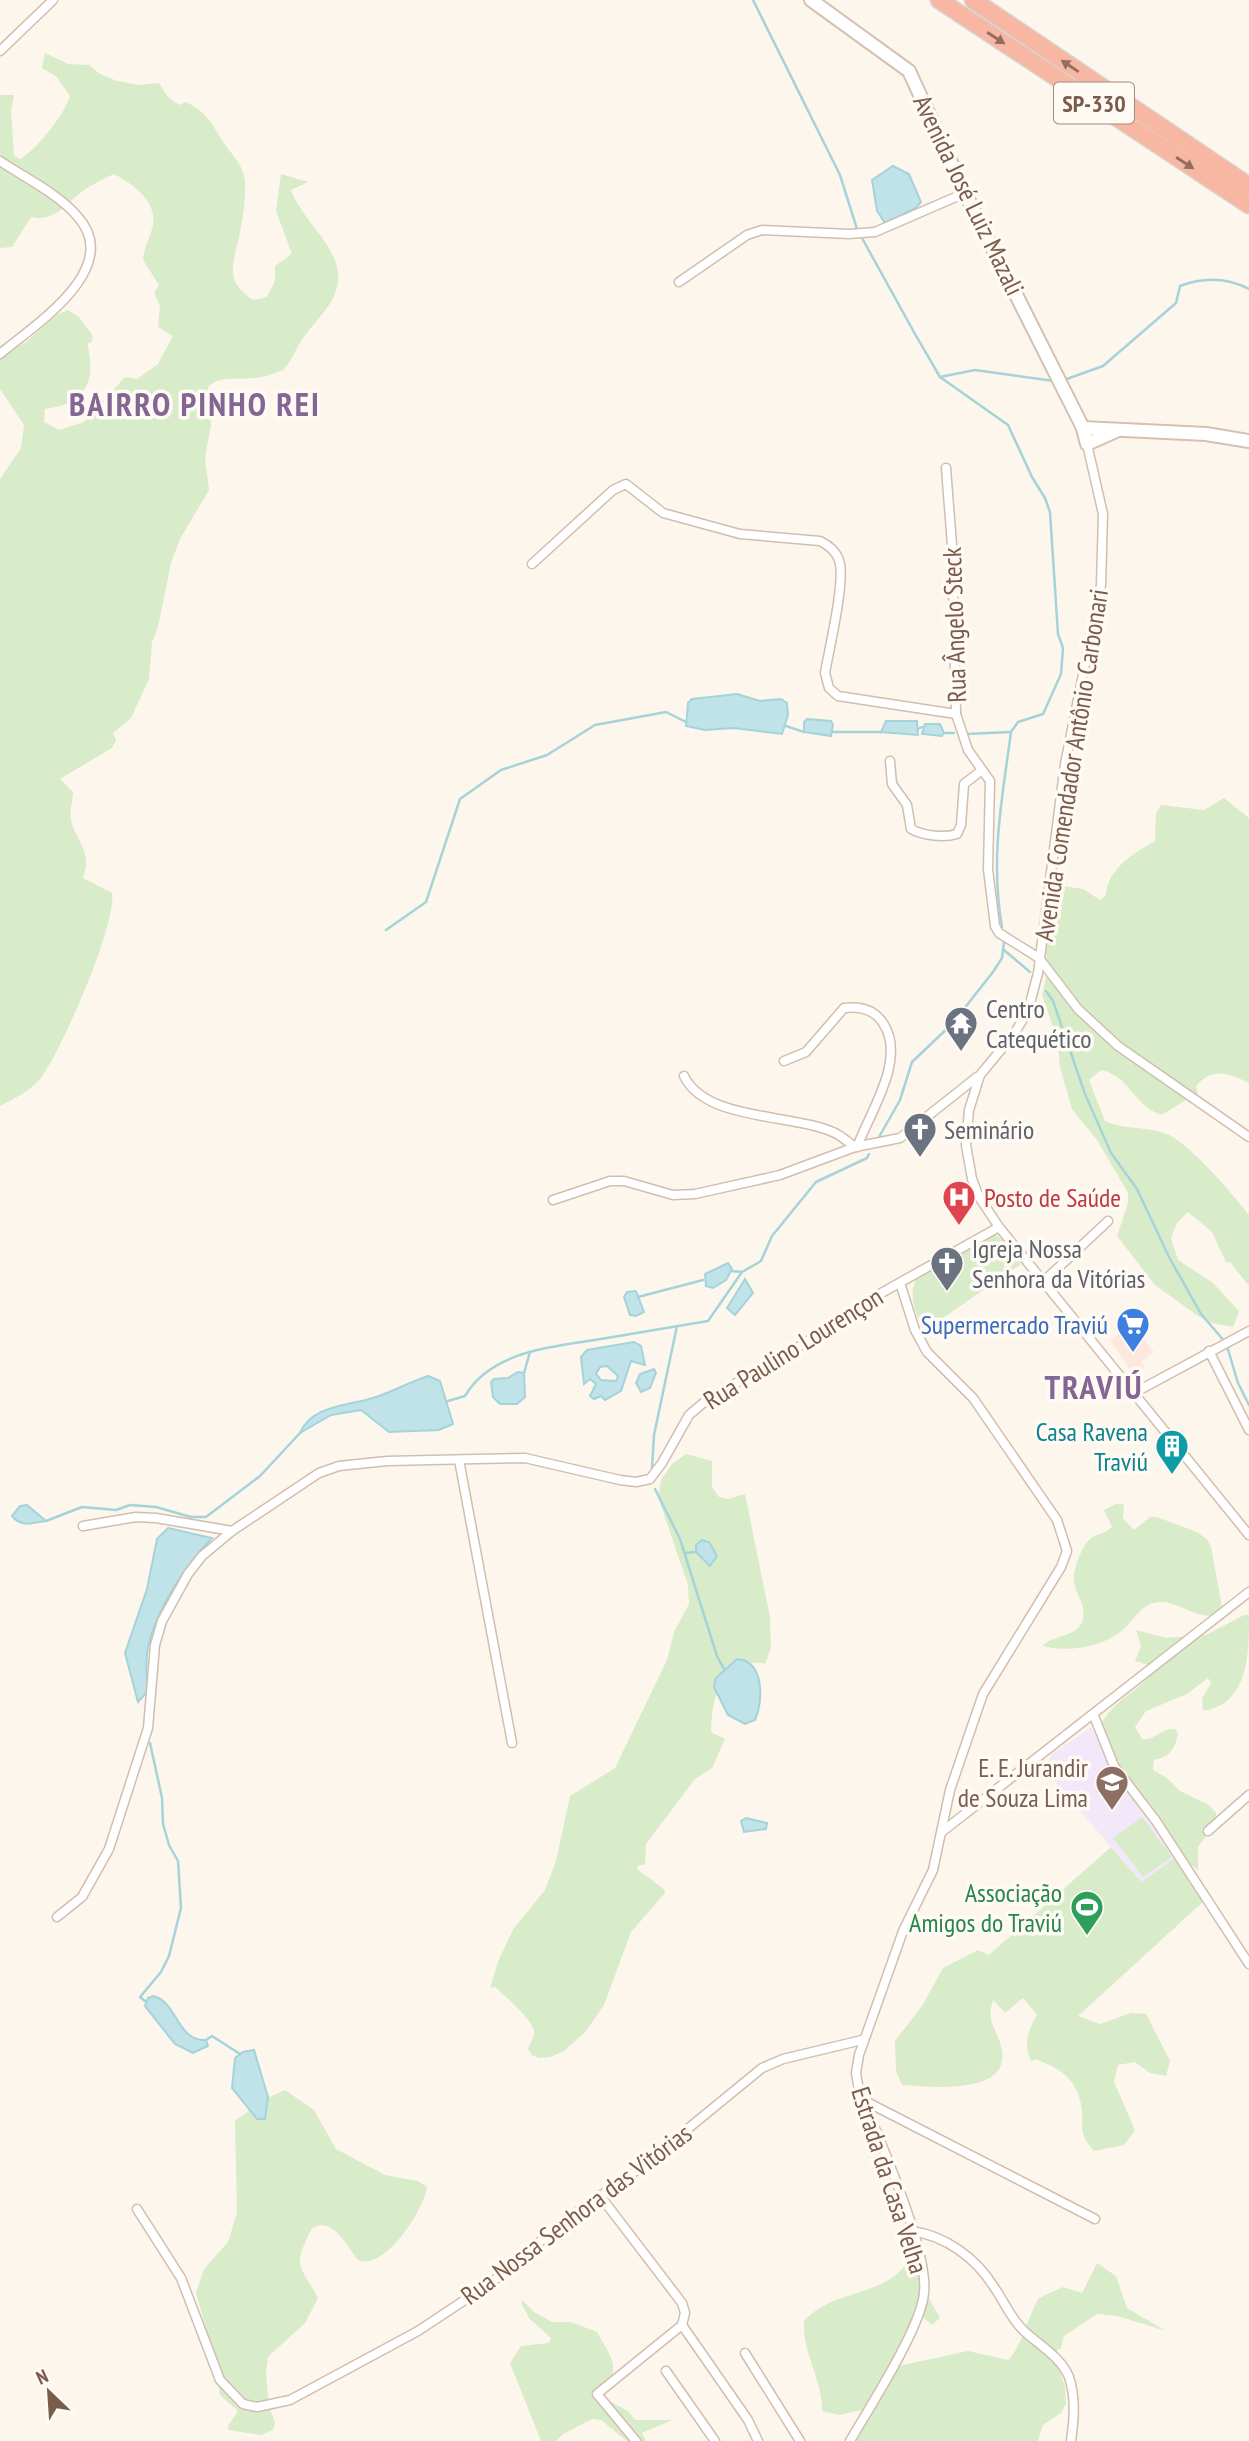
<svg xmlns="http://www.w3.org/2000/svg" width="1249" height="2441" viewBox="0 0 1249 2441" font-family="'PT Sans Narrow',sans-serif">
	<rect width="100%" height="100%" fill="#fdf6ec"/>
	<!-- commercial -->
	<polygon fill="#fde8e0" points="1132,1323 1154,1352 1141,1362 1145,1367 1134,1374 1110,1341"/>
	<!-- education -->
	<polygon fill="#f3e8fa" points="1091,1727 1113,1768 1175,1858 1141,1882 1045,1770 1051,1755"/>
	<!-- green -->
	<g fill="#d8ecc9">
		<path d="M45 53 68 64 89 65 100 74 117 81 139 85 159 83 167 96 179 105 186 102C205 111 211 122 222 140 230 153 244 165 245 181 246 199 242 227 237 245 231 272 228 283 253 300L267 297 275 281V266L292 254 276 211 281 174 308 182 291 190C300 215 324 234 334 258 350 296 317 315 300 343 294 352 291 362 283 370 274 373 263 378 254 378 239 380 220 375 208 387L211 425 205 457 209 490 180 539 171 563 158 627 152 642 149 679 131 718 113 733 116 740 112 748 60 779 73 792C73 800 69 812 71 820 76 842 93 851 83 878L112 893C117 924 61 1052 40 1079 29 1092 15 1098 0 1106V479L21 448 24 425 0 389V358L26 342 56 315 68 310 79 317 93 336 91 343H87C97 381 86 404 45 409L44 422 59 430 84 422 125 377 137 379 158 364 173 336 158 327 160 306 154 293 159 285 143 260C144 248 149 240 152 229 160 203 133 184 114 174 103 179 93 184 83 191 64 205 55 222 31 217L12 247 0 248V95H14L11 112 14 155 19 159C34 154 66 112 70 96L56 76 42 68Z"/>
		<path d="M1224 798 1249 818V1083C1228 1073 1213 1067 1196 1086L1198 1093 1161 1115C1131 1103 1131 1077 1101 1070L1089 1080 1105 1121C1124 1130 1144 1126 1164 1133 1187 1140 1232 1193 1249 1215V1286L1230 1262H1226L1212 1232 1188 1212 1177 1223 1171 1238 1178 1260 1213 1283 1239 1311 1233 1327 1212 1323 1198 1316 1155 1285 1117 1236 1128 1203V1193L1097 1140 1072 1109 1060 1067 1058 1042 1042 995 1048 969 1045 946 1053 894 1062 886 1083 889 1100 900 1106 895C1108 868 1134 853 1155 841L1156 813 1161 805 1204 810Z"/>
		<path d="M992 1234 998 1236 1021 1264 924 1331C916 1314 907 1295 917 1278Z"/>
		<path d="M686 1454 712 1461V1487L719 1497 728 1499 745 1494 770 1617 771 1648 765 1664C755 1661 748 1663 739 1669 713 1687 713 1702 711 1732L725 1739 712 1768 695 1779 646 1844 645 1864 637 1866 638 1870 664 1889 665 1893 631 1932 604 2005 586 2031 564 2051 550 2057 539 2058 532 2055 528 2049C530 2044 534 2037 534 2032 534 2021 504 1995 495 1987L490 1988 499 1959 514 1928 545 1890 556 1861 570 1796 615 1768 667 1660 674 1632 689 1604 688 1585 658 1497 661 1480 672 1464Z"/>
		<path d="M1116 1504H1124L1123 1518 1134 1530 1150 1517H1157L1197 1532 1207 1539 1211 1547 1222 1606 1216 1615C1194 1620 1175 1597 1153 1603 1140 1607 1134 1619 1125 1628 1105 1647 1068 1653 1043 1646 1052 1635 1074 1637 1081 1624 1089 1608 1076 1596 1074 1582 1072 1572 1081 1549 1088 1541 1094 1534 1105 1534 1112 1527L1104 1510Z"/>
		<path d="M1244 1615H1249C1249 1648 1249 1686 1223 1704 1216 1707 1211 1711 1203 1710L1202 1699 1211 1683 1208 1678 1187 1694 1146 1711 1135 1727 1142 1739C1154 1741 1161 1728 1175 1729L1178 1733C1175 1749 1171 1756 1154 1760L1153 1770 1167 1778 1180 1791 1209 1805 1216 1813V1823L1198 1847V1870C1173 1853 1087 1756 1101 1725 1110 1703 1140 1690 1154 1671L1152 1666 1135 1661 1141 1646 1136 1630 1166 1638 1206 1635Z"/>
		<polygon points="1142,1817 1172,1857 1143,1877 1113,1838"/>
		<path d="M1111 1847 1141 1882 1175 1858 1204 1901 1078 2016 1100 2024 1131 2013 1146 2014 1170 2061 1166 2076 1150 2073 1135 2062 1118 2065 1114 2082 1135 2130 1124 2145 1094 2151C1076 2132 1085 2126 1081 2104 1076 2078 1058 2067 1035 2059L1031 2061C1023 2044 1028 2030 1037 2015L1023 1998 1005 2013 993 2000C986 2024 995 2024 1001 2046 1015 2096 930 2087 902 2085L896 2071 895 2041 922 2006 943 1968 978 1950 989 1955Z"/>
		<path d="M285 2090 314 2110 336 2149 385 2175 418 2181 427 2187C424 2210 385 2271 358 2260 346 2245 333 2216 312 2228 292 2268 299 2263 318 2298L305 2323 268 2357 266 2373 269 2407 275 2422 273 2430 261 2435 228 2430V2426L238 2411 220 2395 215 2361 196 2293 204 2269 228 2242 237 2213 235 2121 263 2100Z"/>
		<path d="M913 2253 927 2295 940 2318 932 2325 923 2317 918 2318 894 2367 968 2351 1008 2360C1024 2343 1027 2317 1039 2298L1063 2287 1082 2293 1097 2263 1116 2276 1127 2308 1166 2331 1117 2316 1097 2314 1064 2336 1061 2348 1053 2353 1065 2386 1066 2404 1061 2413 1043 2425 1038 2441H855L865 2413 862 2410 839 2415 822 2411C823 2381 802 2353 804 2321 837 2285 889 2301 913 2253Z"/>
		<path d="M523 2301 534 2312 552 2322H571L597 2332C603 2343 615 2359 613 2371 611 2382 603 2388 606 2399L628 2411 635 2420H672L642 2433 646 2441H627L601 2420 592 2419 563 2434 556 2441H541L510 2363 521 2346 549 2343 551 2338 529 2318 521 2302Z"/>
	</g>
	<!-- water -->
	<g fill="#bfe3e8" stroke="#a5d3da" stroke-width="2" fill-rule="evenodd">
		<polygon points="893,166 909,174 921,202 916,208 885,223 877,211 872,180"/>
		<polygon points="737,694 760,701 781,699 787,703 788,715 782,734 734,728 705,730 686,726 688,703 692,699"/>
		<polygon points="807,719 831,721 833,725 831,736 804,732 804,722"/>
		<polygon points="886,721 917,721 918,735 881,732"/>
		<polygon points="925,724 940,724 944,733 942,736 922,734"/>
		<polygon points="728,1263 732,1269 726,1280 713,1288 706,1286 705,1274"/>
		<polygon points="745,1279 753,1293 735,1315 727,1308"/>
		<polygon points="636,1291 644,1312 636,1316 630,1315 624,1297 627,1292"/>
		<path d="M634 1342 641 1346 645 1365 631 1361 621 1391 605 1400 601 1396 594 1399 590 1396 596 1384 590 1379 584 1384 581 1357 587 1350ZM607 1366 618 1376 616 1381 601 1380 596 1374 600 1367Z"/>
		<polygon points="654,1369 656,1373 650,1388 641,1392 636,1383 640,1374"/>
		<polygon points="518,1372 524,1373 525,1397 517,1404 500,1404 493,1397 491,1382 494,1379 508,1378"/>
		<path d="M428 1376 440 1381 453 1424 439 1430 389 1432 361 1410 331 1415 300 1433C312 1404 351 1406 376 1397 394 1391 410 1382 428 1376Z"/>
		<path d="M27 1505 46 1521C34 1522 23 1529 12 1516L20 1506Z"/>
		<path d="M168 1528 212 1538C185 1566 157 1608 148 1647 145 1661 147 1678 147 1692L138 1702 125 1653 147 1589 157 1539Z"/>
		<polygon points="702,1540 709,1542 717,1556 710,1566 696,1552 696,1545"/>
		<path d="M737 1659C764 1661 764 1700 755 1720L745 1724 728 1715 714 1687 716 1678Z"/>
		<polygon points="746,1818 767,1823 766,1829 744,1832 741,1821"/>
		<path d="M153 1996C178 2002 176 2041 206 2040L208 2046 193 2053 175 2044 145 2006 148 1998Z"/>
		<polygon points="254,2050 268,2097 265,2119 257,2119 232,2088 235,2058 243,2052"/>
	</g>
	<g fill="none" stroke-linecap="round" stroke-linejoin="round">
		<!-- stream -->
		<g stroke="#a5d3da" stroke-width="2.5">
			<path d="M753 0 840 175 857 229 915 334 940 377 1008 425 1032 477 1045 498 1050 512 1058 634 1063 648 1061 674 1043 714 1018 722 1011 732C1002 800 990 857 1002 927"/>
			<polyline points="940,377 975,370 1054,381"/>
			<path d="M1064 380 1103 366 1176 303 1180 286C1204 277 1226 277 1249 289"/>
			<polyline points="786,726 804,732"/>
			<polyline points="918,729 922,727"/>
			<polyline points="832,732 881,732"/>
			<polyline points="944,733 954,733"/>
			<polyline points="966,734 1011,732"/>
			<polyline points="386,930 426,902 460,799 501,770 547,755 595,725 666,712 686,722"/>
			<polyline points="1004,950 1030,972"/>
			<polyline points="1046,991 1053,1001 1085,1094 1111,1153 1137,1189 1169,1257 1201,1314 1226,1343 1238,1383 1249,1405"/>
			<polyline points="879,1137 900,1100 912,1062 952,1024 993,972 1002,958 1004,942"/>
			<polyline points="731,1271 742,1272"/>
			<polyline points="638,1297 703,1280"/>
			<polyline points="524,1373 530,1352"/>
			<path d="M448 1401 465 1396C492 1350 554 1347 601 1339 636 1333 673 1327 708 1321L742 1272 761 1261 772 1236 816 1182 867 1158 869 1154"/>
			<polyline points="652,1468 654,1435 677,1326"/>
			<polyline points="655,1489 680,1539 717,1656 724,1669"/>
			<polyline points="46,1521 82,1507 116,1510 130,1505 156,1507 191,1517 206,1517 260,1476 300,1433"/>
			<polyline points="685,1553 696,1552"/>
			<polyline points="145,2001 140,1997 161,1972 169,1956 181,1908 178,1861 169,1845 163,1824 162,1798 150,1743"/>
			<polyline points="206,2040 212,2036 240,2054"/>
		</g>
		<defs>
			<g id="street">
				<polyline points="0,51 53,0"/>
				<path d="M0 161C25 178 59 194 78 217 124 269 33 326 0 354"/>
				<polyline points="679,282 747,235 762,230 849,234 875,232 965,193"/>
				<polyline points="1087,444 1103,514 1101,585 1065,764 1038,973 1028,1011 1014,1034 980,1075 969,1110 966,1145 972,1179 979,1197 999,1227 1249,1535"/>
				<polyline points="946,468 952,545 956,714 968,750 990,781 988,869 995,926 999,933 1039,958 1078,1009 1118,1046 1249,1137"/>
				<path d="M532 564 613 490 626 484 663 513 740 534 820 541C828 545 836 551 839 560 846 580 829 649 825 673L829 688 838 696 956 714"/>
				<path d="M890 761 892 784 907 805 911 829C924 836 944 838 957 834L961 825 964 784 982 770"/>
				<path d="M784 1061 806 1052 844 1008C859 1006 874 1009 883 1023 907 1059 870 1112 857 1147"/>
				<path d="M684 1076C706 1122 796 1113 837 1134 844 1138 849 1143 855 1147"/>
				<polyline points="553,1200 610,1181 624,1181 673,1195 695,1194 780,1175 855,1147 900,1138 977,1077"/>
				<polyline points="1044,1281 1108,1221"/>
				<polyline points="1209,1351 1249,1430"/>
				<polyline points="1134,1393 1249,1331"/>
				<polyline points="459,1460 512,1743"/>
				<polyline points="83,1526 136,1517 156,1518 232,1531"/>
				<polyline points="1094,1716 1114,1766 1156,1821 1249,1964"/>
				<polyline points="943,1831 1249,1592"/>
				<polyline points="1208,1831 1249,1795"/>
				<polyline points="57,1917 82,1897 109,1849 148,1728 155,1645 162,1621 188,1574 202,1556 232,1531 319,1473 339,1466 387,1461 525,1458 620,1480 636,1482 650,1479 662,1463 689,1415 708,1399 794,1350 876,1296 999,1227"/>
				<polyline points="863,2100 1095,2219"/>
				<polyline points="601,2197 682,2303 685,2313 682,2325 597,2394 636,2441"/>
				<polyline points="137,2209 181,2278 220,2380 243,2404 257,2407 290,2400 418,2331 492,2282 562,2223 641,2167 762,2068 783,2059 862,2040"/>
				<path d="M912 2231C946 2236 976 2258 994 2287 1004 2301 1011 2319 1024 2331 1039 2345 1061 2357 1069 2377 1076 2398 1074 2420 1071 2441"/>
				<polyline points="682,2325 748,2420 758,2441"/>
				<polyline points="745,2353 800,2441"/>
				<polyline points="666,2371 715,2441"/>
				<path d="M850 2441C869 2408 921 2328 924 2293 929 2250 877 2134 859 2090L856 2073 859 2055 903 1931 933 1870 950 1790 983 1694 1061 1567 1067 1551 1057 1520 973 1398 927 1352 915 1330 900 1283"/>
			</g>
			<g id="secondary">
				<polyline points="811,0 909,71 965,193 1083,428 1087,444 1116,431"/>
				<polyline points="1083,428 1206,434 1249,441"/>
			</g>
			<g id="highway">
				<polyline points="939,0 1249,205"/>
				<polyline points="973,0 1249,186"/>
			</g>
		</defs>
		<!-- street casing -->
		<use href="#street" stroke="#d1beb0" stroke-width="11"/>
		<!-- secondary casing -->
		<use href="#secondary" stroke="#d6c0b0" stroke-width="16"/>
		<!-- highway casing -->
		<use href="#highway" stroke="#dad1cd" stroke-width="19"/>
		<!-- street -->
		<use href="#street" stroke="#fff" stroke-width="8"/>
		<!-- secondary -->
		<use href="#secondary" stroke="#fff" stroke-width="12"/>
		<!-- highway -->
		<use href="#highway" stroke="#f7b7a3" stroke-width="16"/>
	</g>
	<!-- one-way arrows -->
	<defs><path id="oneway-solid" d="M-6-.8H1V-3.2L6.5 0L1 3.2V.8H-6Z" transform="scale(1.75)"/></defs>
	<g fill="#936e5e">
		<use href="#oneway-solid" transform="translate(996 38) rotate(33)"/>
		<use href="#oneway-solid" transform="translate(1070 66) rotate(-146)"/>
		<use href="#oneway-solid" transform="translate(1185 163) rotate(33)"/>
	</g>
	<!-- icons -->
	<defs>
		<symbol id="temple-pin" viewBox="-11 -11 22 30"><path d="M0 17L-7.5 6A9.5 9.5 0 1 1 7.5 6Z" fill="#6b7280" stroke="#fffaf3"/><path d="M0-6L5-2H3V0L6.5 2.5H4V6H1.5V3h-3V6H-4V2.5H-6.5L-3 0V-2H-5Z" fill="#fff"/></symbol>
		<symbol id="church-pin" viewBox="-11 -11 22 30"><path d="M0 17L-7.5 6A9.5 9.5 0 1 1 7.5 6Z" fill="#6b7280" stroke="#fffaf3"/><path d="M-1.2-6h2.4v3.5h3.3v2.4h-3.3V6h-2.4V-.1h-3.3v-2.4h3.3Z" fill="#fff"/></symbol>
		<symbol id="hospital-pin" viewBox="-11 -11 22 30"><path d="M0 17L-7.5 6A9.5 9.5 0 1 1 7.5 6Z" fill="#e0444e" stroke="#fffaf3"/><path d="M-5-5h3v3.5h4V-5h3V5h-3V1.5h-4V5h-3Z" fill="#fff"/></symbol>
		<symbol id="supermarket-pin" viewBox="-11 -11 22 30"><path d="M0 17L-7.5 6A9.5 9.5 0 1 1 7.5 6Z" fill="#3f7fe0" stroke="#fffaf3"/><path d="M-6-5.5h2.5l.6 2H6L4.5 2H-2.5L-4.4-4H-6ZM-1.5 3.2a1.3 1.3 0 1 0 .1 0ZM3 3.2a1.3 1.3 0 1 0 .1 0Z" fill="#fff"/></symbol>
		<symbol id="building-pin" viewBox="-11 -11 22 30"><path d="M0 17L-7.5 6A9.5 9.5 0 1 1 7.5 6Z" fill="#0f9aa8" stroke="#fffaf3"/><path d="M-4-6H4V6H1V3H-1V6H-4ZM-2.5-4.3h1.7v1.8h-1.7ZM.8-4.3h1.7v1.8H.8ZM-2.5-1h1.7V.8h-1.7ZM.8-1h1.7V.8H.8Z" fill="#fff"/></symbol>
		<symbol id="school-pin" viewBox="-11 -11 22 30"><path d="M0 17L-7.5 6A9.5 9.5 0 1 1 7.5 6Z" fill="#8d6e63" stroke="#fffaf3"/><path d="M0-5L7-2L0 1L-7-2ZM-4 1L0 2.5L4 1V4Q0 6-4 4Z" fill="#fff"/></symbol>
		<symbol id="stadium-pin" viewBox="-11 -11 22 30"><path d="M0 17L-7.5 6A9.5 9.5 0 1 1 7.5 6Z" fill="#2e9e5b" stroke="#fffaf3"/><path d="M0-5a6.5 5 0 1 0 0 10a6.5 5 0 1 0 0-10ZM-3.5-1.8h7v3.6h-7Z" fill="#fff"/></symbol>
	</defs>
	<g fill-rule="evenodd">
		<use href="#temple-pin" x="942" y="1004" width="38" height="52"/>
		<use href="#church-pin" x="901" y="1110" width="38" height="52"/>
		<use href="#hospital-pin" x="940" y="1178" width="38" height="52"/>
		<use href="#church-pin" x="928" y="1244" width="38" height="52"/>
		<use href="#supermarket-pin" x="1114" y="1305" width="38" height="52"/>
		<use href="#building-pin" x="1153" y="1427" width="38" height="52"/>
		<use href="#school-pin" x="1093" y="1763" width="38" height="52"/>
		<use href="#stadium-pin" x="1068" y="1888" width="38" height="52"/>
	</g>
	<g text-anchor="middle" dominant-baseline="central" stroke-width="7" stroke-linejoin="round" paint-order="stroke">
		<!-- shield labels -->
		<rect fill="#fffaf3" stroke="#a28b7f" stroke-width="2" x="1054" y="82.5" width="80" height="41" rx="5"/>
		<g font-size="24" font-weight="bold" fill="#7a5c4d">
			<text x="1094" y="103">SP-330</text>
		</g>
		<!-- street labels -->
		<g font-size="26" fill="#7a5c4d" stroke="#fffaf3">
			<text transform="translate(969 195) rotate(64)">Avenida José Luiz Mazali</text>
			<text transform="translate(954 625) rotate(-92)">Rua Ângelo Steck</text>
			<text transform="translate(1071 765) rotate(-81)">Avenida Comendador Antônio Carbonari</text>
			<text transform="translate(793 1348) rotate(-32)">Rua Paulino Lourençon</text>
			<text transform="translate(890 2180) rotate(72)">Estrada da Casa Velha</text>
			<text transform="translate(576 2214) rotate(-37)">Rua Nossa Senhora das Vitórias</text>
		</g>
		<!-- worship labels -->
		<g font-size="26" fill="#5b616d" stroke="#fffaf3" text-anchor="start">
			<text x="986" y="1008">Centro<tspan x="986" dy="30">Catequético</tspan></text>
			<text x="944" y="1129">Seminário</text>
			<text x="972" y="1248">Igreja Nossa<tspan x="972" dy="30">Senhora da Vitórias</tspan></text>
		</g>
		<!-- health labels -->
		<g font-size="26" fill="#be3a42" stroke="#fffaf3" text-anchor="start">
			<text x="984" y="1197">Posto de Saúde</text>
		</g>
		<!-- shop labels -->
		<g font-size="26" fill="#366cbe" stroke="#fffaf3" text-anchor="end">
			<text x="1108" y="1324">Supermercado Traviú</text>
		</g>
		<!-- culture labels -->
		<g font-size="26" fill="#0d838f" stroke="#fffaf3" text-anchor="end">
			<text x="1148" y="1431">Casa Ravena<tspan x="1148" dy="30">Traviú</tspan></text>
		</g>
		<!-- education labels -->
		<g font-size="26" fill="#785e54" stroke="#fffaf3" text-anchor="end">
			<text x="1088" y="1767">E. E. Jurandir<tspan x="1088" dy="30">de Souza Lima</tspan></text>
		</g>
		<!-- leisure labels -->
		<g font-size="26" fill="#27864d" stroke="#fffaf3" text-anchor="end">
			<text x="1062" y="1892">Associação<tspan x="1062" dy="30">Amigos do Traviú</tspan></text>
		</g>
		<!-- district labels -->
		<g font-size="33" font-weight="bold" letter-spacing="2" fill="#846695" stroke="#fffaf3">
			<text x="195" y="403">BAIRRO PINHO REI</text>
			<text x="1094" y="1386">TRAVIÚ</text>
		</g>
	</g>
	<!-- north arrow -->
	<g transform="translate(49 2392) rotate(335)" stroke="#fffaf3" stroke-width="5" paint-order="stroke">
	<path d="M0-5L12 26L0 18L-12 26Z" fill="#7a5c4d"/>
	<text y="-10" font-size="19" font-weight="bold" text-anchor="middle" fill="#7a5c4d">N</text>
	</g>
</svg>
